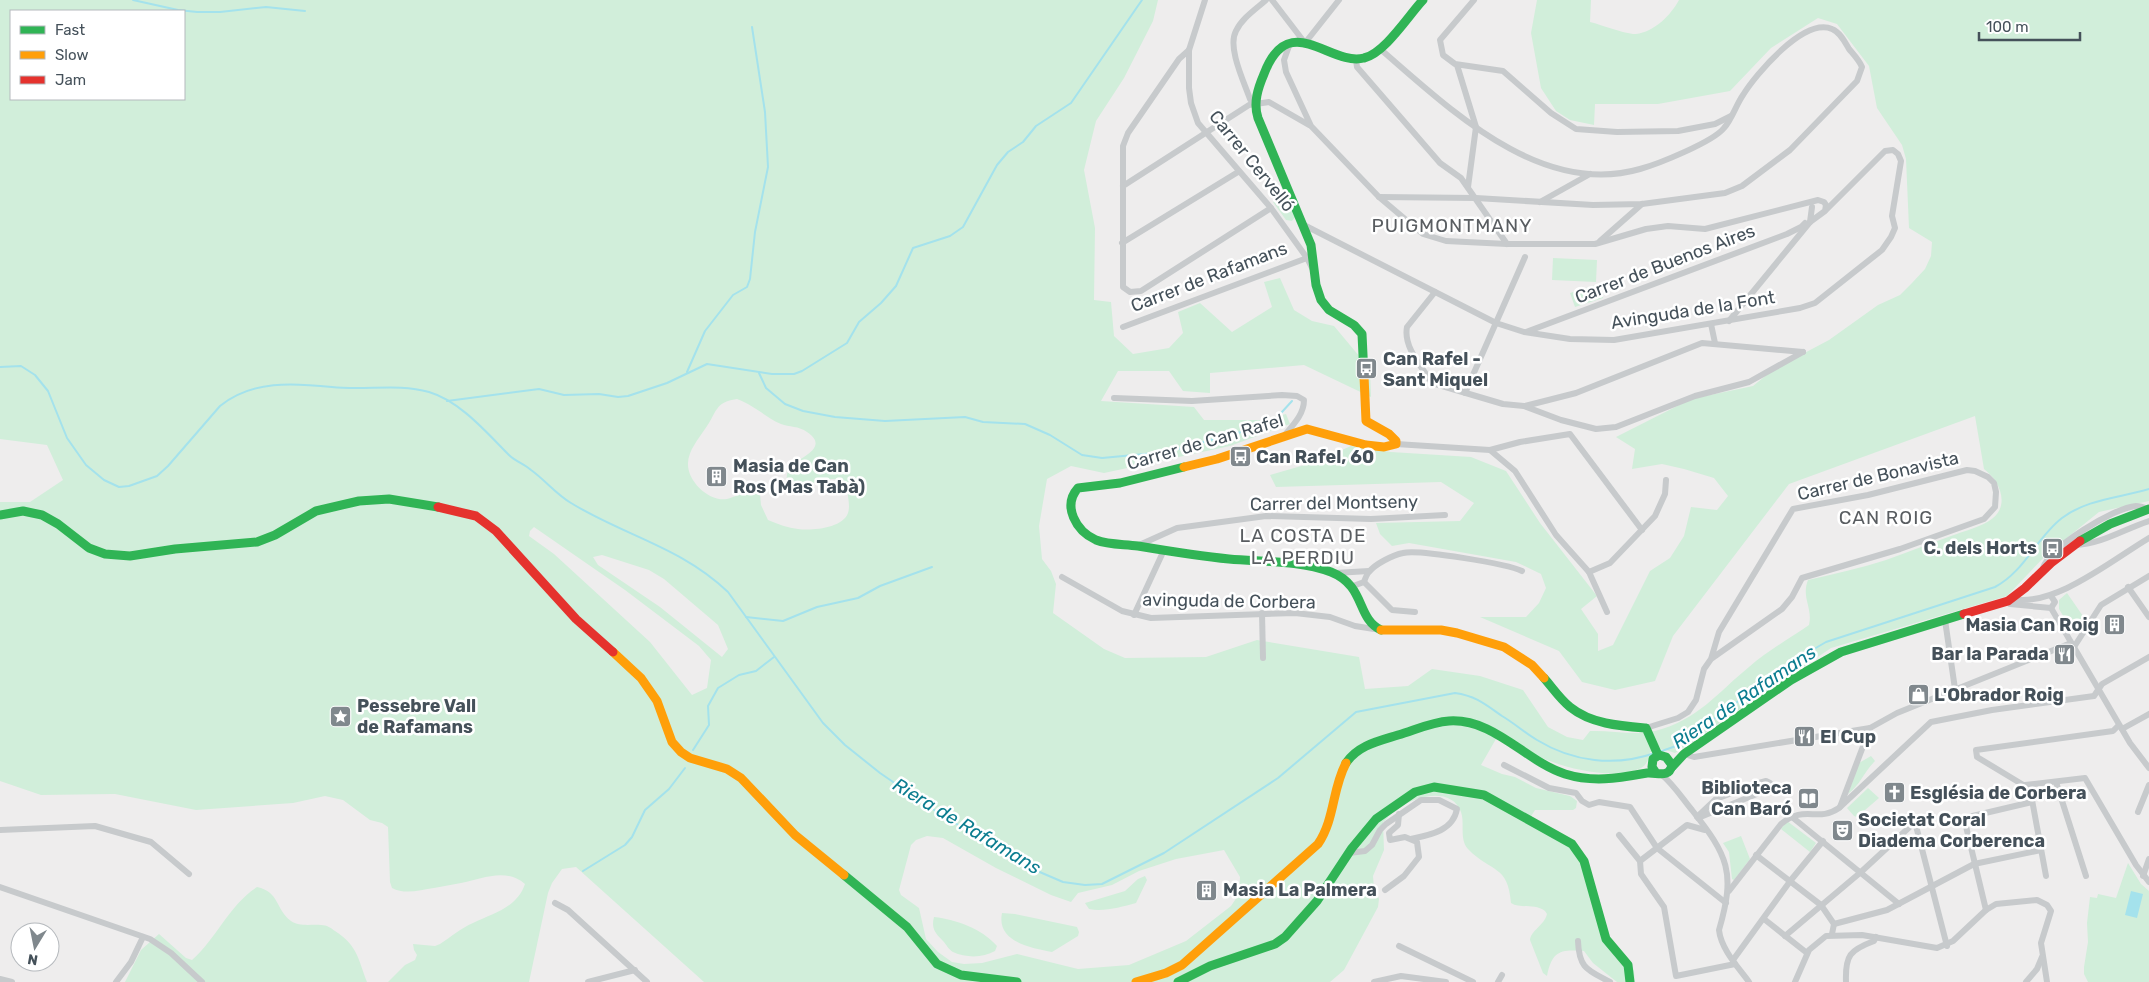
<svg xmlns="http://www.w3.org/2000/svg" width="2149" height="982" viewBox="0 0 2149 982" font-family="Rubik,sans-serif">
	<rect width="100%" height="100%" fill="#eeeded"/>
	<!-- green -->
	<g fill="#d1eeda" fill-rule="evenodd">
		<path d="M0 0H1158L1153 21 1124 78 1096 121 1084 170 1095 228 1094 300 1111 302 1114 336 1133 354 1169 348 1183 333 1178 312 1200 303 1232 332 1272 307 1264 282 1280 278 1294 310 1312 321 1334 326 1370 369 1371 397 1304 365 1210 373V393L1183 391 1169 371H1118L1101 401 1194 407 1204 420H1260L1286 414 1290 424 1230 446 1104 473 1071 466 1047 479 1039 526 1042 559 1051 571 1056 584 1053 613 1104 649 1125 658 1206 657 1257 640 1359 657 1365 689 1408 686 1432 669 1480 676 1523 690 1548 727 1567 737 1583 740 1590 731C1611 730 1634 736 1655 731 1698 720 1717 693 1749 667 1767 651 1789 639 1809 625 1813 607 1801 598 1808 580 1834 574 1861 568 1886 560 1908 552 1929 544 1951 536 1964 531 1982 527 1993 518 2010 504 1999 480 1984 469L1975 416 1789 484 1673 636 1655 681 1615 690 1582 682 1559 651 1480 617H1526L1539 603 1546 588 1541 574 1516 562 1409 543 1392 546 1380 534 1376 523 1460 521 1474 503 1441 482 1276 487 1270 475 1315 462 1351 446 1391 452 1471 457 1506 471 1540 523 1597 596 1581 609 1598 634V651L1613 645 1650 571 1670 558 1684 536 1691 507 1717 510 1728 496 1714 478 1684 469 1662 464 1632 469 1635 449 1616 437 1691 399 1753 386 1774 369 1829 340 1878 305 1900 295 1912 283 1925 269 1931 256 1932 242 1909 228 1906 159 1902 145 1877 108 1869 66 1837 24 1818 18 1771 48 1730 91 1658 104H1595L1594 125 1570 120 1556 111 1541 88 1531 33 1537 0H1591L1590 22C1599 24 1628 35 1636 34 1654 32 1671 15 1679 0H2149V501L2099 512 2047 554 2007 596 1831 648 1675 753 1663 749 1650 752C1649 758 1647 765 1641 768 1615 781 1561 768 1536 755 1524 748 1512 740 1500 732L1481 765 1502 774 1515 777 1536 788 1570 796 1577 801 1576 808 1573 810H1535L1530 818 1572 840 1609 938 1630 961 1634 971 1635 982H1617L1593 963 1584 951C1560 949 1552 951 1547 976L1543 973 1530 940C1531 930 1544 926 1547 914L1545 911C1534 903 1520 909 1511 903 1508 864 1491 873 1468 849 1459 839 1465 823 1461 812 1451 785 1413 797 1397 809 1392 812 1388 818 1383 822L1384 850 1373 876 1374 888 1379 899 1378 907 1344 970 1330 982H704L576 867 562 869 552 883 548 893 529 982H388L405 965 415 960 417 955 414 950 413 944 435 946 440 944C451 937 461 928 473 923 493 913 517 908 525 884 505 867 482 879 461 883 452 885 443 886 434 888 420 890 405 895 392 888L390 882 388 827 382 823 370 820 343 800 325 796 293 803 196 810 115 794 41 795 0 781V502H30L63 480 47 445 0 439ZM11 11H184V99H11ZM737 399C754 405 765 417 781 424 789 427 799 426 807 432 831 448 798 458 790 467 786 473 786 480 788 486L794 489C810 485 834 471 848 485 846 494 851 504 848 513 843 528 812 531 798 529 788 528 778 524 768 520L761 505 760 494C747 488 740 496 727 499 709 502 687 481 688 463 688 451 699 438 705 429 717 413 714 402 737 399ZM534 527 625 590 699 646 711 660 707 688 692 695 650 642 554 554 529 536 530 531ZM602 555 649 570 664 579 718 625 728 649 722 657 660 607 598 565 593 557ZM927 836 943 838 996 868 1051 895 1071 902 1078 893 1112 885 1139 871 1176 859 1224 850 1240 877 1239 894 1231 906 1186 941 1129 965 1078 969 1017 954 982 963 964 964 952 962 938 952 926 939 919 908 901 895 899 890 911 845 916 840Z"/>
		<polygon points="1285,192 1295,217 1292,221 1286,220 1273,202"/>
		<polygon points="1553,258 1597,260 1596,282 1552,280"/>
		<polygon points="1599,284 1603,298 1575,307 1570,293"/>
		<polygon points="2067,593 2085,619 2076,633 2073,632 2059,609 2059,600"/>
		<path d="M1871 756 1875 761C1864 772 1860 785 1848 794L1859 763Z"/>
		<polygon points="1868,788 1879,798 1857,817 1854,816 1847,808"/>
		<polygon points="1787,821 1816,843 1810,852 1781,829"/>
		<polygon points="1741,836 1750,859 1734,880 1732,879 1729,852 1723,843"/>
		<polygon points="2128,863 2141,884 2149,891 2149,982 2088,982 2084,974 2084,967 2088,942 2087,923 2090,897 2097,898 2098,894 2116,898"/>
		<path d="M1145 876 1147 880 1136 903C1121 907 1104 912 1089 909L1085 903 1125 891 1138 879Z"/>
		<path d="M257 887C280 892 275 909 291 921 300 927 311 924 321 925 327 925 331 928 335 931 358 946 358 959 367 982H125L141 950 159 934 186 958 192 960C216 939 229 905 257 887Z"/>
		<path d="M1002 913 1015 914 1077 927 1079 932 1078 936 1052 952C1032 948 996 942 1002 913Z"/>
		<path d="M934 917C957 920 981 928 997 946L995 951C983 958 966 958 953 952 949 950 946 944 943 941 935 933 931 928 934 917Z"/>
	</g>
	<!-- water -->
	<polygon fill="#a4e2ec" points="2131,891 2143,894 2137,918 2125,915"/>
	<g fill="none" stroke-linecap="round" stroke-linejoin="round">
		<!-- stream -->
		<g stroke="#a4e2ec" stroke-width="2">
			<polyline points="133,0 178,10 197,12 220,12 266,7 305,11"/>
			<path d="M0 367 21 366 35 375 48 391 67 438 86 465 104 480 119 487 129 486 157 476 168 466 220 406C252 380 293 383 332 387 365 391 397 383 429 392 460 401 487 433 509 455 515 461 524 464 531 470 545 480 556 494 571 503 625 536 681 547 728 592L823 723 845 745 880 773 931 808 1021 864 1063 882 1085 885 1102 884 1164 853 1278 778 1356 712 1455 693C1476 696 1485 704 1502 716 1514 723 1525 733 1537 740 1573 762 1615 767 1655 753"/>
			<polyline points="687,372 705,331 733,295 747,287 750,279 755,232 768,167 765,112 752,27"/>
			<polyline points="759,373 766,388 785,404 803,411 835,417 885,421 965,417 983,422 1025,424 1050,435 1082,455 1102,458 1166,452 1271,424 1292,401"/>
			<polyline points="447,401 539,389 564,395 599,394 618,397 628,396 667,383 707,364 772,374 794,374 802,371 847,343 859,322 881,303 896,286 913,248 950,236 963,227 997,165 1008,152 1023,142 1036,126 1071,103 1142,0"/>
			<polyline points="746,617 783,621 817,607 858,598 880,586 932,567"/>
			<polyline points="693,750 709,725 708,706 718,688 739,675 756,671 774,657"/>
			<path d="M1659 752 1676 746 1797 659 1826 642 1995 587C2025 571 2036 538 2062 518 2087 499 2119 498 2149 489"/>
			<polyline points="583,871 625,845 632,837 645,810 669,789 685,768"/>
		</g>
		<!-- street -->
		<g stroke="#c7cacc" stroke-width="6">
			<polyline points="1205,0 1189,50 1189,88 1191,103 1198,123 1271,208 1307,258 1312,268"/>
			<polyline points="1272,0 1305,43 1339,0"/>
			<polyline points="1474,0 1440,40 1443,55 1455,64 1503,71 1551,113 1576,129 1617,132 1678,131 1715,124 1731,116"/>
			<polyline points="1289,46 1284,60 1286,72 1311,126 1379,197 1405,219 1423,234 1446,241 1507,244 1595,244 1646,229 1668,226 1705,229 1818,200 1824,202 1826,205 1825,211 1810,222 1729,321"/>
			<polyline points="1189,50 1179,59 1128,133 1123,146 1123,287 1130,292 1141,291 1271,208"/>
			<polyline points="1356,60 1357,67 1440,163 1461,178 1507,244"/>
			<polyline points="1457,65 1476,127 1468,187"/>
			<path d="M1255 105 1250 99C1244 82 1227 47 1236 31 1242 18 1256 9 1266 0"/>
			<polyline points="1123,186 1249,105 1269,102 1309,125"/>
			<path d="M1379 197 1476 198 1593 205 1642 204 1725 193 1742 186 1790 150 1857 81 1862 67C1859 60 1854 55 1849 49 1845 42 1840 32 1832 29 1804 17 1756 74 1743 95 1736 105 1732 119 1724 128 1713 142 1658 164 1640 169 1539 198 1448 107 1379 48"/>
			<polyline points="1540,202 1590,174"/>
			<polyline points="1810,222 1812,207"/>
			<polyline points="1302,224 1496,323 1524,332 1570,339 1614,340 1800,308 1815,303 1882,250 1891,237 1895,228 1892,216 1901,161 1898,154 1893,150 1885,151 1826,210"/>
			<polyline points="1600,241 1642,204"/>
			<polyline points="1122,243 1238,172"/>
			<path d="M1435 292 1407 327C1403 347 1422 367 1432 383L1503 404 1524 406 1561 420 1596 429 1616 427 1695 396 1749 382 1803 352"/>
			<polyline points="1711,324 1715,343"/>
			<polyline points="1123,327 1307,258"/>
			<polyline points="1526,332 1787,234 1801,227 1805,223"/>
			<polyline points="1465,393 1525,257"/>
			<path d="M1114 398 1192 401 1282 395 1297 396 1304 400C1304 415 1292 426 1283 437"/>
			<polyline points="1525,406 1576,393 1702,343 1803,352"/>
			<polyline points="1396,444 1490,450 1515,471 1556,535 1589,572 1610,563 1655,516 1665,494 1666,480"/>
			<polyline points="1490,450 1520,442 1570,434 1642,530"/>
			<path d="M2075 545C2102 544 2124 529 2149 521"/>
			<polyline points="1137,546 1177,528 1266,516 1371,519 1445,515"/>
			<path d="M2043 568C2050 547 2113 508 2136 506 2140 506 2143 507 2147 509"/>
			<polyline points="1589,572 1607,612"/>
			<polyline points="1335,573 1369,571"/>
			<polyline points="1062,577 1122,611 1151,618 1295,613 1330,617 1355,626 1374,629"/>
			<polyline points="1364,582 1392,610 1415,612"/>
			<path d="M1353 586 1364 582C1365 579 1367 574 1369 572 1375 564 1393 555 1403 553 1418 549 1508 564 1522 571"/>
			<polyline points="2128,587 2149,617"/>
			<polyline points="2051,596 2055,602 2051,608"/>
			<path d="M2011 599C2054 608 2112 560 2149 538"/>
			<polyline points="2008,601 2010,604 2051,608"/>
			<polyline points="2051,608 2130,743 2149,768"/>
			<polyline points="1262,613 1263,658"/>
			<polyline points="1134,615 1164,550"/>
			<polyline points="1945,620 1955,689"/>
			<polyline points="2074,647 2101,605 2149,576"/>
			<polyline points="1646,728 1678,718 1688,712 1696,700 1704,669 1711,659 1719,632 1793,509 1868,495 1967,470 1975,471 1988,477 1994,483 1996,492 1995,507 1984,519 1900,549 1802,578 1792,597 1782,609 1711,659"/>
			<polyline points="2122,729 2149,714"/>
			<polyline points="1684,754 1694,757 1870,728 1897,713 2071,643"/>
			<polyline points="1504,765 1549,788 1576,793 1582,801 1589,805 1599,802 1630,807 1657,848 1726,903"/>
			<path d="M1662 775C1674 785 1682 798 1692 810 1728 856 1736 872 1719 930 1721 949 1738 967 1749 982"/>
			<polyline points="2056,782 2086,876"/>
			<polyline points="2025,785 2085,778 2136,865 2149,882"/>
			<polyline points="1840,807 1870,728"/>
			<polyline points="2138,812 2149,785"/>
			<polyline points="1697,817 1716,799 1759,783 1766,781 1770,783 1769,789 1698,818"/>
			<polyline points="1792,817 1899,904"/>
			<polyline points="0,830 95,826 151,842 189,874"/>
			<polyline points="1619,835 1640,861 1641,874 1664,907 1676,976 1735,964"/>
			<path d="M1349 853 1365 851 1372 845 1380 830 1386 824 1421 800H1439L1457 809C1453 831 1430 835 1411 839"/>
			<polyline points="1756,855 1821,905 1834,924 1832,934"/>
			<polyline points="1640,861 1687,825 1705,830"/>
			<polyline points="2046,876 2030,789 1977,757 1976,750 2113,731 2119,725"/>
			<polyline points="2143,876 2149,859"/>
			<polyline points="0,887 150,939 171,953 202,982"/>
			<polyline points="1385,890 1404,876 1419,857 1417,842 1405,837 1390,840 1389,833 1398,825 1399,814"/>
			<path d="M1729 891 1781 824C1805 804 1817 823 1839 808L1931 722 1992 710 2094 696 2102 684 2149 657"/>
			<polyline points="555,903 568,910 647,982"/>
			<polyline points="1986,910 1964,818 2032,802"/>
			<polyline points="1764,919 1807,953"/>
			<polyline points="1834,924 1887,910 1974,864 2041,850"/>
			<polyline points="1785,936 1861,872 1915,822 1947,946"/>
			<path d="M1578 941C1579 969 1588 970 1610 982"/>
			<polyline points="1399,946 1473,982"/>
			<polyline points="1733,960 1791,880 1823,841"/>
			<polyline points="0,979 12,982"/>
			<polyline points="116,982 131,962 143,937"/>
			<polyline points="588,982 635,970"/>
			<polyline points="1374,982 1401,976 1446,982"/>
			<polyline points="1498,982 1502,975"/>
			<polyline points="1795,982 1809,950 1826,936 1862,935 1937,948 1953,941 1986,910 1996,904 2037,900 2047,905 2051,911 2041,943 2047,982"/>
			<path d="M1846 982C1845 955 1850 950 1874 941L1876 937"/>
			<polyline points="2026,982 2037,969 2042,957"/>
		</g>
		<!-- fast -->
		<g stroke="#30b455" stroke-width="9">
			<path d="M1364 376 1362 334 1354 325 1329 310 1321 300 1316 285 1311 245 1258 118C1253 103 1258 88 1264 74 1289 8 1330 67 1364 58 1385 53 1408 16 1423 0"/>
			<path d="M1184 467 1120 483 1078 488C1062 506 1076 531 1096 540 1109 545 1124 544 1138 546 1168 551 1198 556 1229 559 1262 562 1299 560 1331 572 1366 586 1356 618 1381 630"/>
			<polyline points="0,515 23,511 42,515 58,524 89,548 105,554 130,556 175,549 257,542 275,535 316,511 359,501 389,499 438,507"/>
			<polyline points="2080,541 2110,524 2149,509"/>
			<path d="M1544 678C1552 687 1560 699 1570 707 1591 724 1620 726 1646 728L1658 755"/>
			<path d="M1346 763C1358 745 1379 741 1398 735 1415 730 1432 722 1449 721 1494 718 1525 761 1565 774 1594 783 1619 778 1647 773 1657 772 1669 779 1672 765L1666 757 1659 755 1653 759 1652 767 1656 773"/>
			<polyline points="1672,767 1684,754 1791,680 1841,652 1964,614"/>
			<polyline points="844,875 907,927 937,964 961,975 1017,982"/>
			<polyline points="1178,982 1210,966 1275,944 1285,937 1317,901 1352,848 1376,819 1415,792 1434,787 1484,795 1572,844 1584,861 1606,939 1628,965 1630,982"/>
		</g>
		<!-- slow -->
		<g stroke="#ff9f0a" stroke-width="9">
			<polyline points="1184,467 1217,459 1307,429 1366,445 1384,447 1396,444 1396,441 1389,434 1366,421 1364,376"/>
			<polyline points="1381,630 1441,630 1457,633 1504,647 1532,665 1544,678"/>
			<polyline points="613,652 641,678 657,701 672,742 681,752 690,758 727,769 741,778 795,835 844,875"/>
			<path d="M1136 982 1166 973 1182 965 1318 844C1335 819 1332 789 1346 763"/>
		</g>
		<!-- jam -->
		<g stroke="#e5322d" stroke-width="9">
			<polyline points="438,507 476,516 496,531 576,619 613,652"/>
			<polyline points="1964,614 2008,601 2025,588 2051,563 2080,541"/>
		</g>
	</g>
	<!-- icons -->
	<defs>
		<symbol id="bus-square" viewBox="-11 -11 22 22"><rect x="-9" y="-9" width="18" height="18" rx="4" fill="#80888d" stroke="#fff"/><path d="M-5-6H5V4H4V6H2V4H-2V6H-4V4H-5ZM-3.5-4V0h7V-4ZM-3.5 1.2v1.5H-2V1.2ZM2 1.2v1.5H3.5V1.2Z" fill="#fff"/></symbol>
		<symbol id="building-square" viewBox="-11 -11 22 22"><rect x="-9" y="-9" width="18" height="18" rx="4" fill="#80888d" stroke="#fff"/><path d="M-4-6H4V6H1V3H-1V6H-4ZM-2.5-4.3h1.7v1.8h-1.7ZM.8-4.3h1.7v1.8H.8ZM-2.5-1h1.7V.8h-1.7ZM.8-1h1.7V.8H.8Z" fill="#fff"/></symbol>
		<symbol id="restaurant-square" viewBox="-11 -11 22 22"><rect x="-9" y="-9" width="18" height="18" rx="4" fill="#80888d" stroke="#fff"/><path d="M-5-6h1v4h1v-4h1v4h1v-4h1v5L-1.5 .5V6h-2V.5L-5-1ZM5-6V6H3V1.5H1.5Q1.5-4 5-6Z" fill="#fff"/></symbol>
		<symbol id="shop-square" viewBox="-11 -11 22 22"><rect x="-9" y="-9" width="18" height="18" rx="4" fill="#80888d" stroke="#fff"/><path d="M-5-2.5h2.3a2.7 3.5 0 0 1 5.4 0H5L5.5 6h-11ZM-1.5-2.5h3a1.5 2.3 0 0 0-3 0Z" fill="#fff"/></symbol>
		<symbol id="sight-square" viewBox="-11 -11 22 22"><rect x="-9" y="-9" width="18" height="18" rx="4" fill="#80888d" stroke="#fff"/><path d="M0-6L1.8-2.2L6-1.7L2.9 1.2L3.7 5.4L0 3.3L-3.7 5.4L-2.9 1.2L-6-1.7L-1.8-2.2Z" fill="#fff"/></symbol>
		<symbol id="church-square" viewBox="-11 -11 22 22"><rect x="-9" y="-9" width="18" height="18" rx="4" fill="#80888d" stroke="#fff"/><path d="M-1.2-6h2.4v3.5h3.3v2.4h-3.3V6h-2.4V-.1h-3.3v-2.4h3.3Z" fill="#fff"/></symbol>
		<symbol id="library-square" viewBox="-11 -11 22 22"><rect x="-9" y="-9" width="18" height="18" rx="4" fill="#80888d" stroke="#fff"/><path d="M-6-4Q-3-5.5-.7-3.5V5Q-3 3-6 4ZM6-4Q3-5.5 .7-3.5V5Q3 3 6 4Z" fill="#fff"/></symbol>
		<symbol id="theatre-square" viewBox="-11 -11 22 22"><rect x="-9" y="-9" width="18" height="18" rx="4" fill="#80888d" stroke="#fff"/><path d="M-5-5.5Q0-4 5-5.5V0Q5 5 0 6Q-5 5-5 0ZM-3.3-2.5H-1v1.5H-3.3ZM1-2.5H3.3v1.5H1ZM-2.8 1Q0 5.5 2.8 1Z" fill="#fff"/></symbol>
	</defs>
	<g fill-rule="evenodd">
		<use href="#bus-square" x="1354" y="356" width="25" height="25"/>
		<use href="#bus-square" x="1228" y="444" width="25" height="25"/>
		<use href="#building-square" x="704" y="464" width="25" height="25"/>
		<use href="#bus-square" x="2040" y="536" width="25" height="25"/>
		<use href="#building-square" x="2102" y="612" width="25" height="25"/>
		<use href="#restaurant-square" x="2052" y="642" width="25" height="25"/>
		<use href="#shop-square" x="1906" y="682" width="25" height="25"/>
		<use href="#sight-square" x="328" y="704" width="25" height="25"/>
		<use href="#restaurant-square" x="1792" y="724" width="25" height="25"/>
		<use href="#church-square" x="1882" y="780" width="25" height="25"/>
		<use href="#library-square" x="1796" y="786" width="25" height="25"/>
		<use href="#theatre-square" x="1830" y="818" width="25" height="25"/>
		<use href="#building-square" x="1194" y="878" width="25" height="25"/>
	</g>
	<g text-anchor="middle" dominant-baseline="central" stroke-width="5" stroke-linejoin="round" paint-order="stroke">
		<!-- street labels -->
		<g font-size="18" fill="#45515a" stroke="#fff">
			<text transform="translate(1252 161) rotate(51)">Carrer Cervelló</text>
			<text transform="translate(1665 264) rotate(-21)">Carrer de Buenos Aires</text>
			<text transform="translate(1209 277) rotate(-21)">Carrer de Rafamans</text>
			<text transform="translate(1693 310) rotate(-9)">Avinguda de la Font</text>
			<text transform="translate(1205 442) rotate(-16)">Carrer de Can Rafel</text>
			<text transform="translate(1878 476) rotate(-13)">Carrer de Bonavista</text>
			<text transform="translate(1334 503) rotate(-1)">Carrer del Montseny</text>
			<text transform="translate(1229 601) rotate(1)">avinguda de Corbera</text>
		</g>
		<!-- poi labels -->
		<g font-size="18" font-weight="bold" fill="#45515a" stroke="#fff" text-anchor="start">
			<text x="1383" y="359">Can Rafel -<tspan x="1383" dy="21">Sant Miquel</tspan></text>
			<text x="1256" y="457">Can Rafel, 60</text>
			<text x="733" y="466">Masia de Can<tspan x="733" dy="21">Ros (Mas Tabà)</tspan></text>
			<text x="2037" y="548" text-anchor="end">C. dels Horts</text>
			<text x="2099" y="625" text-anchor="end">Masia Can Roig</text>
			<text x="2049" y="654" text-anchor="end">Bar la Parada</text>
			<text x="1934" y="695">L'Obrador Roig</text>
			<text x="357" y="706">Pessebre Vall<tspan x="357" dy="21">de Rafamans</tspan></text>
			<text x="1820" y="737">El Cup</text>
			<text x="1792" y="788" text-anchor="end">Biblioteca<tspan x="1792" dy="21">Can Baró</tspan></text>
			<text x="1910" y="793">Església de Corbera</text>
			<text x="1858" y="820">Societat Coral<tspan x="1858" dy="21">Diadema Corberenca</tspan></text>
			<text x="1223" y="890">Masia La Palmera</text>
		</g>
		<!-- neighbourhood labels -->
		<g font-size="19" letter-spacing="1" fill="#595d61" stroke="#fff">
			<text x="1452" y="225">PUIGMONTMANY</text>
			<text x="1886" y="517">CAN ROIG</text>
			<text x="1303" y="535">LA COSTA DE<tspan x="1303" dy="22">LA PERDIU</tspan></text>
		</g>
		<!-- water labels -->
		<g font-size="19" font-style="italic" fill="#0c7d90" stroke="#fff">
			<text transform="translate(1744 697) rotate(-34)">Riera de Rafamans</text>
			<text transform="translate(967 826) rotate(31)">Riera de Rafamans</text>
		</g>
	</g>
	<!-- legend -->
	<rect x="10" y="10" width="175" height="90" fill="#ffffff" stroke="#b5b9bd"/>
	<rect x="20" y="26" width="25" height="8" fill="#30b455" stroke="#b5b9bd"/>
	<text x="55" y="35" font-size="15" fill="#45515a">Fast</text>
	<rect x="20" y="51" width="25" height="8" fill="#ff9f0a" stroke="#b5b9bd"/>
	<text x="55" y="60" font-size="15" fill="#45515a">Slow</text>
	<rect x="20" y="76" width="25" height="8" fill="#e5322d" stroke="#b5b9bd"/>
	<text x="55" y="85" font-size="15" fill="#45515a">Jam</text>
	<!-- north arrow -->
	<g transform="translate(35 947) rotate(190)"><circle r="24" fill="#ffffff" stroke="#b5b9bd"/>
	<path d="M0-4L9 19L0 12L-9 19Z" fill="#80888d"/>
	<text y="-8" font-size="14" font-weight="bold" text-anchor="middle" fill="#45515a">N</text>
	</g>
	<!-- scale -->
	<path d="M1979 32v8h101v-8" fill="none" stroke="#45515a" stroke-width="2.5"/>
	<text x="1986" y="32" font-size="15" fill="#45515a" stroke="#ffffff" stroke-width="4" paint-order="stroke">100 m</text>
</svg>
